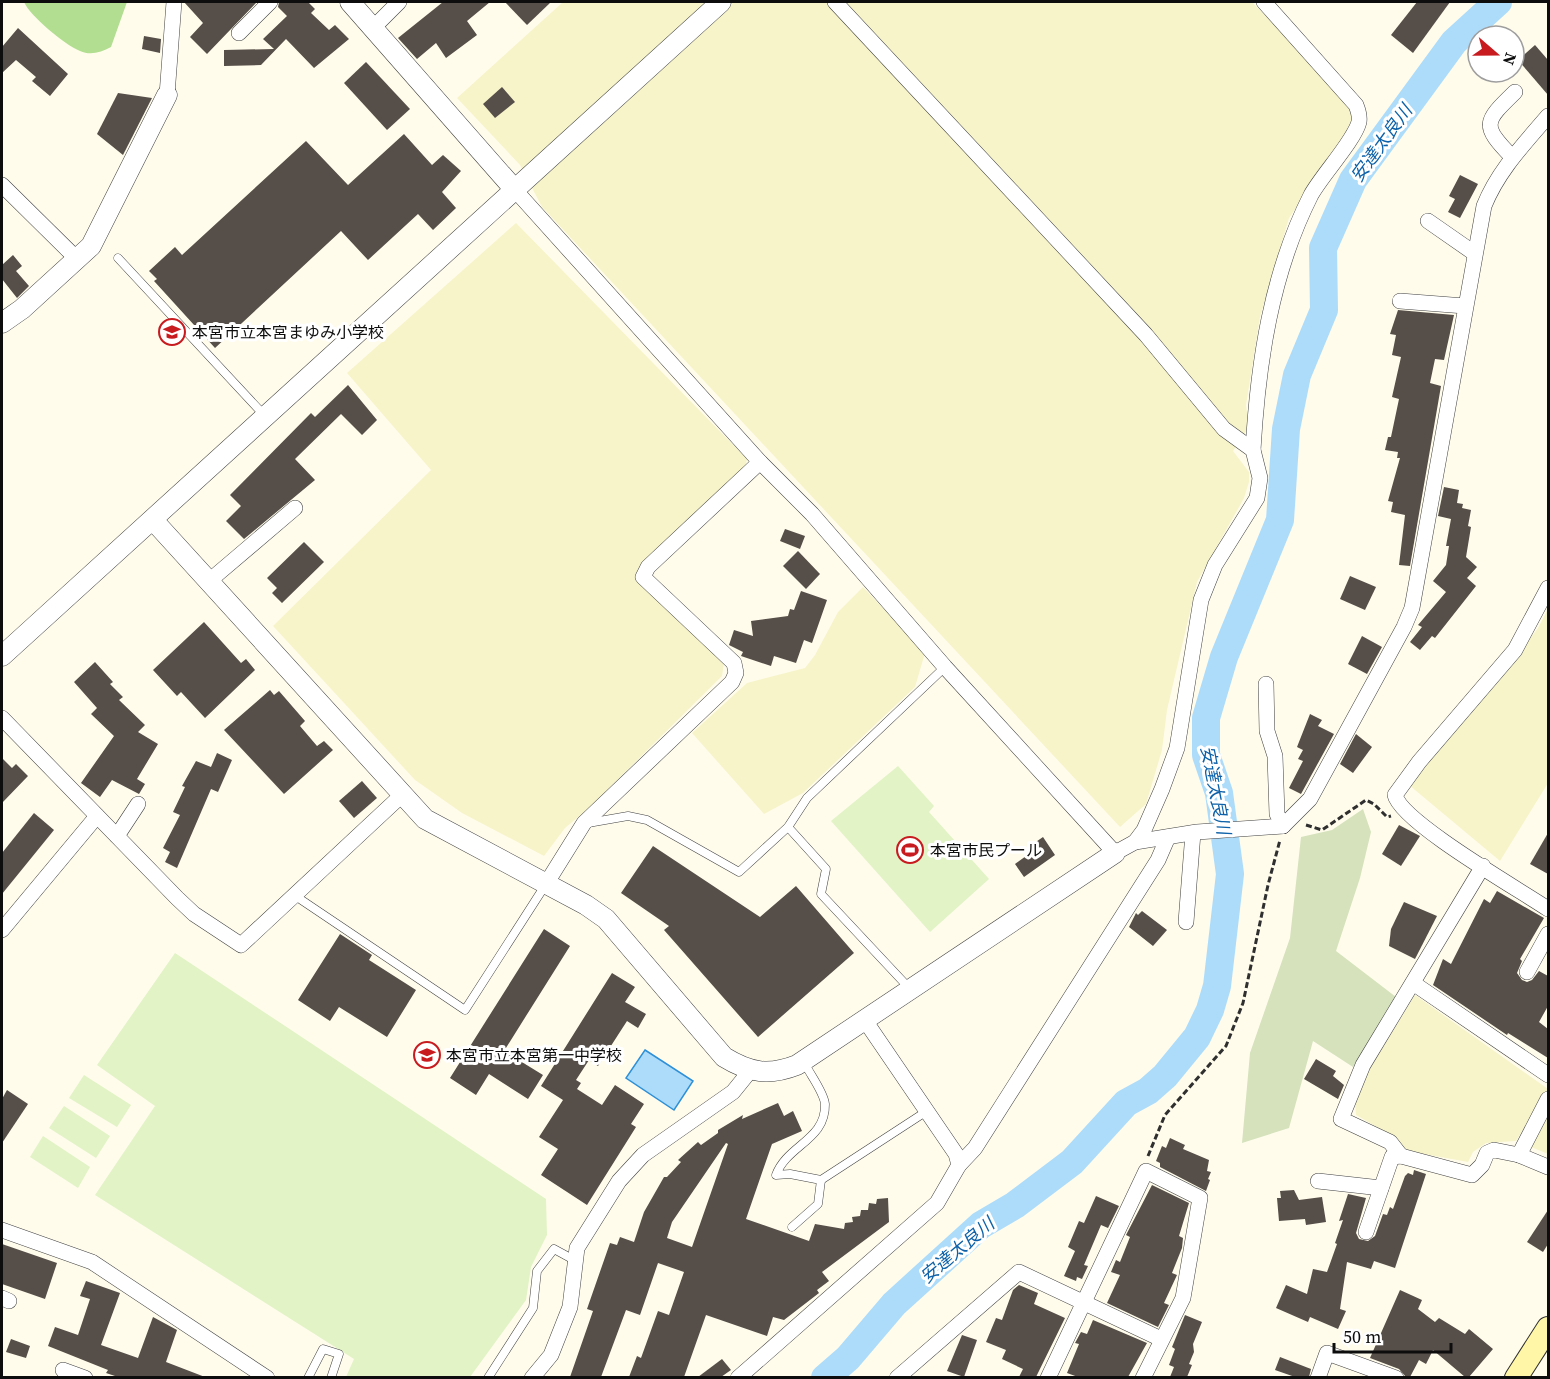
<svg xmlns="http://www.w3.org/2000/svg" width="1550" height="1379" viewBox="0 0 1550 1379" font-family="'Source Serif 4','Noto Sans JP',serif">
	<rect width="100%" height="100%" fill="#fffcec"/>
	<!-- farmland -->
	<g fill="#f7f4ca">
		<polygon points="563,2 1252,2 1354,106 1352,124 1289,218 1260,317 1246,405 1249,427 1233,451 1249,472 1249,482 1244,498 1197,582 1167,710 1162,750 1146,804 1120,827 542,207 520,165 457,98"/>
		<polygon points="516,223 747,459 745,468 638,569 639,583 724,663 722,676 589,808 565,828 544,856 462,813 415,780 273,626 431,470 347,373"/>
		<polygon points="863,587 925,653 915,687 803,793 764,814 692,733 747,683 805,668 815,655 838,612"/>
		<polygon points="1548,609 1548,783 1500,861 1409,785 1494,686 1538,628"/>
		<polygon points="1415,995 1548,1089 1516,1141 1486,1143 1473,1152 1468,1162 1402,1150 1396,1138 1356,1115 1355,1103 1369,1070"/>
		<polygon points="1548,1116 1548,1154 1531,1147"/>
	</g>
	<!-- forest -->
	<path fill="#b2de91" d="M24 2H127L111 47C101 52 91 56 80 51 65 45 30 16 24 2Z"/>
	<!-- cemetery -->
	<polygon fill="#d5e2bc" points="1363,809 1371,832 1360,878 1336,951 1396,997 1353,1067 1313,1041 1289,1128 1242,1143 1250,1053 1290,938 1301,837 1332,830"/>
	<!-- pitch -->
	<g fill="#e2f3c6">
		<polygon points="898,766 934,806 929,812 989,879 930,932 831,821"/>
		<polygon points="175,953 546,1199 547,1235 531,1267 526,1300 470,1377 346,1377 354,1359 95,1195 155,1106 97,1065"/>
		<polygon points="84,1075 131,1105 117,1127 69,1098"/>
		<polygon points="64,1106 110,1136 96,1158 49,1128"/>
		<polygon points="43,1136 90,1167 78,1188 30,1157"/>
	</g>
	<!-- water -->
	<polygon fill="#addcfb" stroke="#2e90d7" stroke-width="1.5" points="645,1050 693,1081 674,1110 626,1078"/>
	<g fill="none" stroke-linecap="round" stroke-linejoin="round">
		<!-- river -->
		<polyline stroke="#addcfb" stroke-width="28" points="825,1378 848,1358 894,1304 981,1225 1015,1205 1072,1162 1126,1103 1148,1091 1165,1076 1197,1037 1210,1010 1217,986 1230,874 1219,793 1206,755 1206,718 1224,657 1280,520 1286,429 1297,375 1324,310 1323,248 1353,180 1454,42 1498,2"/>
	</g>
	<!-- building -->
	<g fill="#564e48" fill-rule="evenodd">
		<polygon points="184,2 257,2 207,54 190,37 203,23"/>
		<polygon points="279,2 308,2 315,9 311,13 329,30 335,25 349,39 314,68 286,39 261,65 224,66 224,50 274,49 263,39 287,16 278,7"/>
		<polygon points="443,2 490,2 467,21 477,35 446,58 436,43 417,59 398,38"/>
		<polygon points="505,2 551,2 527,25"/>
		<polygon points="1417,2 1450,2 1413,53 1391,35"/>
		<polygon points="18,28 68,74 50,96 32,81 36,77 16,60 2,73 2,47"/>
		<polygon points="144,36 161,39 160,53 142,49"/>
		<polygon points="1535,45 1548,60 1548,95 1518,60"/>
		<polygon points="366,62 410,109 387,130 344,83"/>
		<polygon points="502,87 515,102 495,118 483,104"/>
		<polygon points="118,93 152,98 123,155 97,134"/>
		<polygon points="404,134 432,165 443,155 461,171 442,192 456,208 433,230 418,214 368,260 341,231 215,348 154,281 157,279 149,271 175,247 182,255 306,141 348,185"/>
		<polygon points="1460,175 1478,184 1460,218 1448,212 1455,199 1449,196"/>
		<polygon points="13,255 22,266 16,271 29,286 17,298 2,279 2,265"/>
		<polygon points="1398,310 1454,315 1444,360 1435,359 1430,383 1441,386 1410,566 1399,565 1405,515 1391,512 1393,502 1388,501 1400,458 1397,458 1398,452 1385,450 1388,437 1391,437 1399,399 1392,397 1401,357 1392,355 1396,335 1390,334"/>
		<polygon points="348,385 377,420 362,435 341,414 295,459 315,480 244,539 226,521 241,506 230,495 311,413 315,417"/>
		<polygon points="1444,487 1459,490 1457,503 1463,504 1462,508 1471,510 1468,526 1471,527 1466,557 1477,567 1467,578 1476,586 1435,638 1432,636 1420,650 1410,642 1422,627 1418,625 1446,592 1433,581 1446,565 1449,546 1446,546 1451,519 1438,516"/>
		<polygon points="785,529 805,536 800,549 780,541"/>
		<polygon points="304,542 324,562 282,603 272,593 277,588 267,578"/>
		<polygon points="798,551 820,574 806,589 783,566"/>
		<polygon points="1350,576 1376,587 1365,610 1340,599"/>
		<polygon points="801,591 827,600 812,643 804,640 796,663 774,656 771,666 741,656 743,652 729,645 734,630 753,636 751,621 788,616 790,609 794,610"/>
		<polygon points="204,622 241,663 246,659 255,670 205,718 181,692 177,696 153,670"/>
		<polygon points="1362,636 1382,647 1367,674 1348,664"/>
		<polygon points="95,662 113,682 110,684 123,697 119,700 145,725 138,732 158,744 137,779 145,784 139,794 112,780 100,797 81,783 114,736 91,714 97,708 74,682"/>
		<polygon points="270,690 274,695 279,691 305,721 300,726 317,746 324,741 333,750 284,794 224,730"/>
		<polygon points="1310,714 1322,720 1318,726 1334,734 1301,794 1289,788 1303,761 1298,759 1303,750 1297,747"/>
		<polygon points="1356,734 1372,747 1353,773 1340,764"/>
		<polygon points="217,753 232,760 218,792 211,789 177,868 165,862 170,852 163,848 180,815 173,812 185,787 182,786 196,761 211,767"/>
		<polygon points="2,758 12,768 16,764 28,776 2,803"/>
		<polygon points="362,781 377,798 354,818 339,801"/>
		<polygon points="34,813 54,830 2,894 2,853"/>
		<polygon points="1399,825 1420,836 1401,866 1382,854"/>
		<polygon points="1548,833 1548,874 1530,864"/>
		<polygon points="1043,837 1055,855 1024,877 1015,864 1033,851 1030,846"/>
		<polygon points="653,846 760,917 796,886 854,953 758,1037 664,930 669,926 621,893"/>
		<polygon points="1497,891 1544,918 1520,959 1522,961 1517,973 1522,980 1527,982 1532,980 1539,971 1548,976 1548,1006 1539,1022 1548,1029 1548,1058 1508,1033 1507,1035 1433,985 1443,959 1451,964 1484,899 1490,903"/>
		<polygon points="1404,902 1437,916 1415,959 1389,946 1391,929"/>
		<polygon points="1142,911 1167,930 1153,946 1129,927 1136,913 1138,915"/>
		<polygon points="544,929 570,946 504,1051 543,1075 528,1099 489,1074 476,1095 450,1078"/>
		<polygon points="340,934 372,955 369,960 416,990 387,1037 339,1007 330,1021 298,1000"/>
		<polygon points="612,973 635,987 625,1002 646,1014 638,1028 627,1021 598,1066 589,1060 576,1080 581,1083 577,1089 602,1105 615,1085 644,1104 631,1124 636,1127 587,1205 541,1175 558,1149 539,1137 563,1100 541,1086"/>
		<polygon points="1316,1059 1336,1071 1333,1076 1344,1085 1338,1099 1304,1079"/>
		<polygon points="7,1090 28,1104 2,1143 2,1099"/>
		<path d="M778 1103 784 1116 793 1111 802 1131 772 1144 746 1219 809 1241 815 1224 844 1229 845 1223 853 1222 852 1217 860 1216 861 1210H868L869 1203 876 1204 877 1199 888 1198 889 1222 822 1272 829 1281 817 1290 819 1293 784 1320 773 1317 767 1336 706 1315 684 1377H629L637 1356 641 1358 658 1311 669 1315 684 1272 658 1263 640 1315 626 1310 601 1377H570L593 1311 587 1309 610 1243 617 1245 620 1237 634 1242 644 1212 664 1177H667L681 1162 678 1160 698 1142 701 1145 718 1133V1130L743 1115 742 1119ZM726 1143 728 1144 692 1247 667 1238 672 1222Z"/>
		<polygon points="1170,1138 1185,1145 1183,1149 1209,1160 1207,1171 1211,1172 1208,1179 1210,1180 1206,1191 1160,1167 1160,1163 1156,1161 1162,1146 1166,1148"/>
		<polygon points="1414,1170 1426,1174 1395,1268 1374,1261 1371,1269 1347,1262 1340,1309 1346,1311 1338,1329 1310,1317 1308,1322 1276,1308 1286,1285 1307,1294 1313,1269 1327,1272 1337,1244 1335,1243 1343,1220 1339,1221 1348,1194 1366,1198 1356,1233 1359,1239 1368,1241 1375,1236 1383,1214 1387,1215 1390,1207 1393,1209 1405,1176 1408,1173 1413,1175"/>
		<polygon points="1152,1185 1189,1203 1179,1236 1183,1238 1182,1248 1172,1273 1177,1275 1164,1303 1169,1305 1158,1327 1107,1303 1120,1275 1111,1272 1116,1260 1120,1262 1130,1237 1126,1235"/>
		<polygon points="1294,1190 1299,1200 1322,1197 1326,1222 1306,1225 1305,1219 1279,1221 1277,1198 1281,1198 1280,1191"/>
		<polygon points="1096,1196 1119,1206 1108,1228 1101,1225 1084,1265 1088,1266 1082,1279 1077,1277 1076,1281 1064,1276 1075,1251 1068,1247 1079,1221 1084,1223"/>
		<polygon points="1548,1210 1548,1244 1543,1252 1527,1242"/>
		<polygon points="2,1244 57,1263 45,1299 2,1284"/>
		<polygon points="86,1281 120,1293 101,1345 138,1358 153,1317 177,1330 166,1362 205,1377 118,1377 106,1373 108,1370 48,1346 55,1327 78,1335 90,1299 80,1296"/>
		<polygon points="1019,1285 1038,1293 1034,1304 1065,1318 1036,1377 1019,1377 1023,1369 1002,1359 1006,1350 986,1342 996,1318 1002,1320 1013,1290"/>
		<polygon points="1400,1290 1422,1300 1418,1309 1435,1322 1439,1318 1465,1334 1469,1329 1493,1349 1469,1377 1465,1377 1433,1350 1426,1364 1419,1360 1410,1377 1406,1377 1399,1369 1370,1358"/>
		<polygon points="1185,1315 1202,1322 1193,1344 1194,1352 1189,1364 1192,1365 1187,1377 1170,1377 1174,1367 1169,1365 1175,1349 1172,1347"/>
		<polygon points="1093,1320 1147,1343 1128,1377 1078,1377 1067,1373 1079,1344 1075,1343 1081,1332 1087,1334"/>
		<polygon points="962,1335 977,1340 964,1377 947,1371"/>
		<polygon points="11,1339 30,1346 26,1358 6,1352"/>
		<polygon points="1280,1357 1311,1369 1309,1377 1295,1377 1275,1370"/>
		<polygon points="722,1359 731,1370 721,1377 698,1377"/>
	</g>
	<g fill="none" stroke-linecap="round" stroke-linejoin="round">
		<defs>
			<g id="service">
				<polyline points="118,258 264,415"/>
				<polyline points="588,823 628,816 647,820 739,872 788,827 807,798 945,667"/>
				<polyline points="788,827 826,869 821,894 910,989"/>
				<polyline points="294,895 465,1010 546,884"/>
				<path d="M804 1062C809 1073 824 1092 825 1104 826 1140 787 1145 776 1175L790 1174 821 1180 927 1111"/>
				<polyline points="792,1227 818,1204 821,1180"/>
				<polyline points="308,1378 323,1349 339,1354 331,1378"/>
				<polyline points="488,1378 533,1308 537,1271 554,1249 576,1261"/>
			</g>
			<g id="minor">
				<polyline points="835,2 1146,335 1224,429 1253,450 1260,478 1257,498 1215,565 1201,600 1177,748 1162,789 1144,830 1135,842"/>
				<polyline points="372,29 399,2"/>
				<polyline points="239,33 270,2"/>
				<polyline points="167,95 174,2"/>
				<path d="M1512 157C1481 125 1484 122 1515 92"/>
				<polyline points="2,185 77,259"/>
				<path d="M515 190 760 462 812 514 945 667 1115 853 1135 842 1197 832 1283 826 1310 799 1404 627 1412 608 1484 206C1498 171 1524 144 1548 116"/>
				<polyline points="1428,221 1474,253"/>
				<polyline points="1400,301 1465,306"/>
				<path d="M1253 450C1258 363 1271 274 1311 195 1322 175 1354 141 1359 122 1360 116 1358 110 1356 105L1264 2"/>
				<polyline points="208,582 295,508"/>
				<path d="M1548 588 1515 650 1419 762 1395 795C1401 822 1520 890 1548 909"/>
				<polyline points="1266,684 1267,731 1275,756 1277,814 1283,826"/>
				<polyline points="2,718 177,898 194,914 241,945 403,794"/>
				<polyline points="117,836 138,804"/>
				<polyline points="546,884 584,823 732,682 736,673 734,663 643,577 648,567 760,462"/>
				<polyline points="1186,922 1193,833"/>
				<polyline points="2,930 97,816"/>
				<polyline points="1527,972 1548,934"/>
				<polyline points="1413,983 1548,1075"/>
				<polyline points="1548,1099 1519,1155 1548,1167"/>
				<polyline points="1401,1156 1390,1142 1341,1119 1363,1065 1483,866"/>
				<polyline points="959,1165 975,1148 1158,860 1168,837"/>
				<polyline points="1318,1181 1381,1188"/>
				<polyline points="2,1230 92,1262 267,1378"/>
				<polyline points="1366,1232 1392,1157 1401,1156 1472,1175 1482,1165 1487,1153 1494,1150 1519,1155"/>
				<polyline points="2,1298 9,1301"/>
				<polyline points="63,1370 85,1378"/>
				<polyline points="532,1378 551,1355 570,1307 577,1248 619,1181 643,1155 733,1092 750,1071"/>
				<polyline points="738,1378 937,1203 959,1165 956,1154 864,1019"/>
				<polyline points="897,1378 1019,1272 1161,1339"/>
				<polyline points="1048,1378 1146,1171 1200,1198 1183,1298 1143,1378"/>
				<polyline points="1318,1378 1327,1353 1396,1378"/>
			</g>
			<g id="tertiary">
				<polyline points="350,2 515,190"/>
				<polyline points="2,323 22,309 91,246 167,95"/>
				<path d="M153 520 425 819 586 905 606 919 724 1057C750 1073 769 1076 797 1065L1115 853"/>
				<polyline points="2,656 721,2"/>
			</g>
			<polyline id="secondary" points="1516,1378 1548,1328"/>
		</defs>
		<!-- service casing -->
		<use href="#service" stroke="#404040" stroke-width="9"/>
		<!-- minor casing -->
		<use href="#minor" stroke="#404040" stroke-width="16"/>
		<!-- tertiary casing -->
		<use href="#tertiary" stroke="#404040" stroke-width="21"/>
		<!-- secondary casing -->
		<use href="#secondary" stroke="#2f2f2f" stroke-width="24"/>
		<!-- path -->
		<g stroke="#2f2f2f" stroke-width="3" stroke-dasharray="6 3" stroke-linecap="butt">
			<polyline points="1306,825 1322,830 1366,800 1374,804 1387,817 1391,816"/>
			<polyline points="1148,1156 1165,1115 1226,1046 1243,1003 1268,885 1280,840"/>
		</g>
		<!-- service -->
		<use href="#service" stroke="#fff" stroke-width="8"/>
		<!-- minor -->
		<use href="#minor" stroke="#fff" stroke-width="15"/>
		<!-- tertiary -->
		<use href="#tertiary" stroke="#fff" stroke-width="20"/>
		<!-- secondary -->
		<use href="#secondary" stroke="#fff7a7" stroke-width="22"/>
	</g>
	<!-- icons -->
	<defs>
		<symbol id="school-ring" viewBox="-11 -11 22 22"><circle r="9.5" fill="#fff" stroke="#c71b1f" stroke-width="1.5"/><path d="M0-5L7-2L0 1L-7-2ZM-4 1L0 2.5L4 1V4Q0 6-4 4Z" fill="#c71b1f"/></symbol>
		<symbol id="stadium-ring" viewBox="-11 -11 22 22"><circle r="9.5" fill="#fff" stroke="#c71b1f" stroke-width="1.5"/><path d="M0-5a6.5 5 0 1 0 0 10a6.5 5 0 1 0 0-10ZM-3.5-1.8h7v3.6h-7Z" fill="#c71b1f"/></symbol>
	</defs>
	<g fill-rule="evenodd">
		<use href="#school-ring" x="157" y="317" width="30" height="30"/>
		<use href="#stadium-ring" x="895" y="835" width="30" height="30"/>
		<use href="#school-ring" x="412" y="1040" width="30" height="30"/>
	</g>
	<g text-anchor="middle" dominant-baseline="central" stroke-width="6" stroke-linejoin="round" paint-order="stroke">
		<!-- poi labels -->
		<g font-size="16" fill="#0d0d0d" stroke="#fff" text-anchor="start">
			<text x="192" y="332">本宮市立本宮まゆみ小学校</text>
			<text x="930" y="850">本宮市民プール</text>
			<text x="446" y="1055">本宮市立本宮第一中学校</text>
		</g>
		<!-- water labels -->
		<g font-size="18" font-style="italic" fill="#0d61a8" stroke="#fff">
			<text transform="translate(1381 143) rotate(-54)">安達太良川</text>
			<text transform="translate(1216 790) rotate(79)">安達太良川</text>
			<text transform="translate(957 1250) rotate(-40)">安達太良川</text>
		</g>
	</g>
	<!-- border -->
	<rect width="1550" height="1379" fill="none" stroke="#0d0d0d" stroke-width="6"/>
	<!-- north arrow -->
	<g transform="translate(1496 54) rotate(110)"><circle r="28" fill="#ffffff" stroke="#9e9e9e" stroke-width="1.5"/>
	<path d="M0-4.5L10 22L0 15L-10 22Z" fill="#c71b1f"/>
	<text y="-9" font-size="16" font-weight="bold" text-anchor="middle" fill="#0d0d0d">N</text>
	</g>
	<!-- scale -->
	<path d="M1334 1343v9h117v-9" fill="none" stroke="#0d0d0d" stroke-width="3"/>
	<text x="1343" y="1343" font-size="18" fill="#0d0d0d" stroke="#ffffff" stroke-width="4.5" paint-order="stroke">50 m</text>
</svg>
